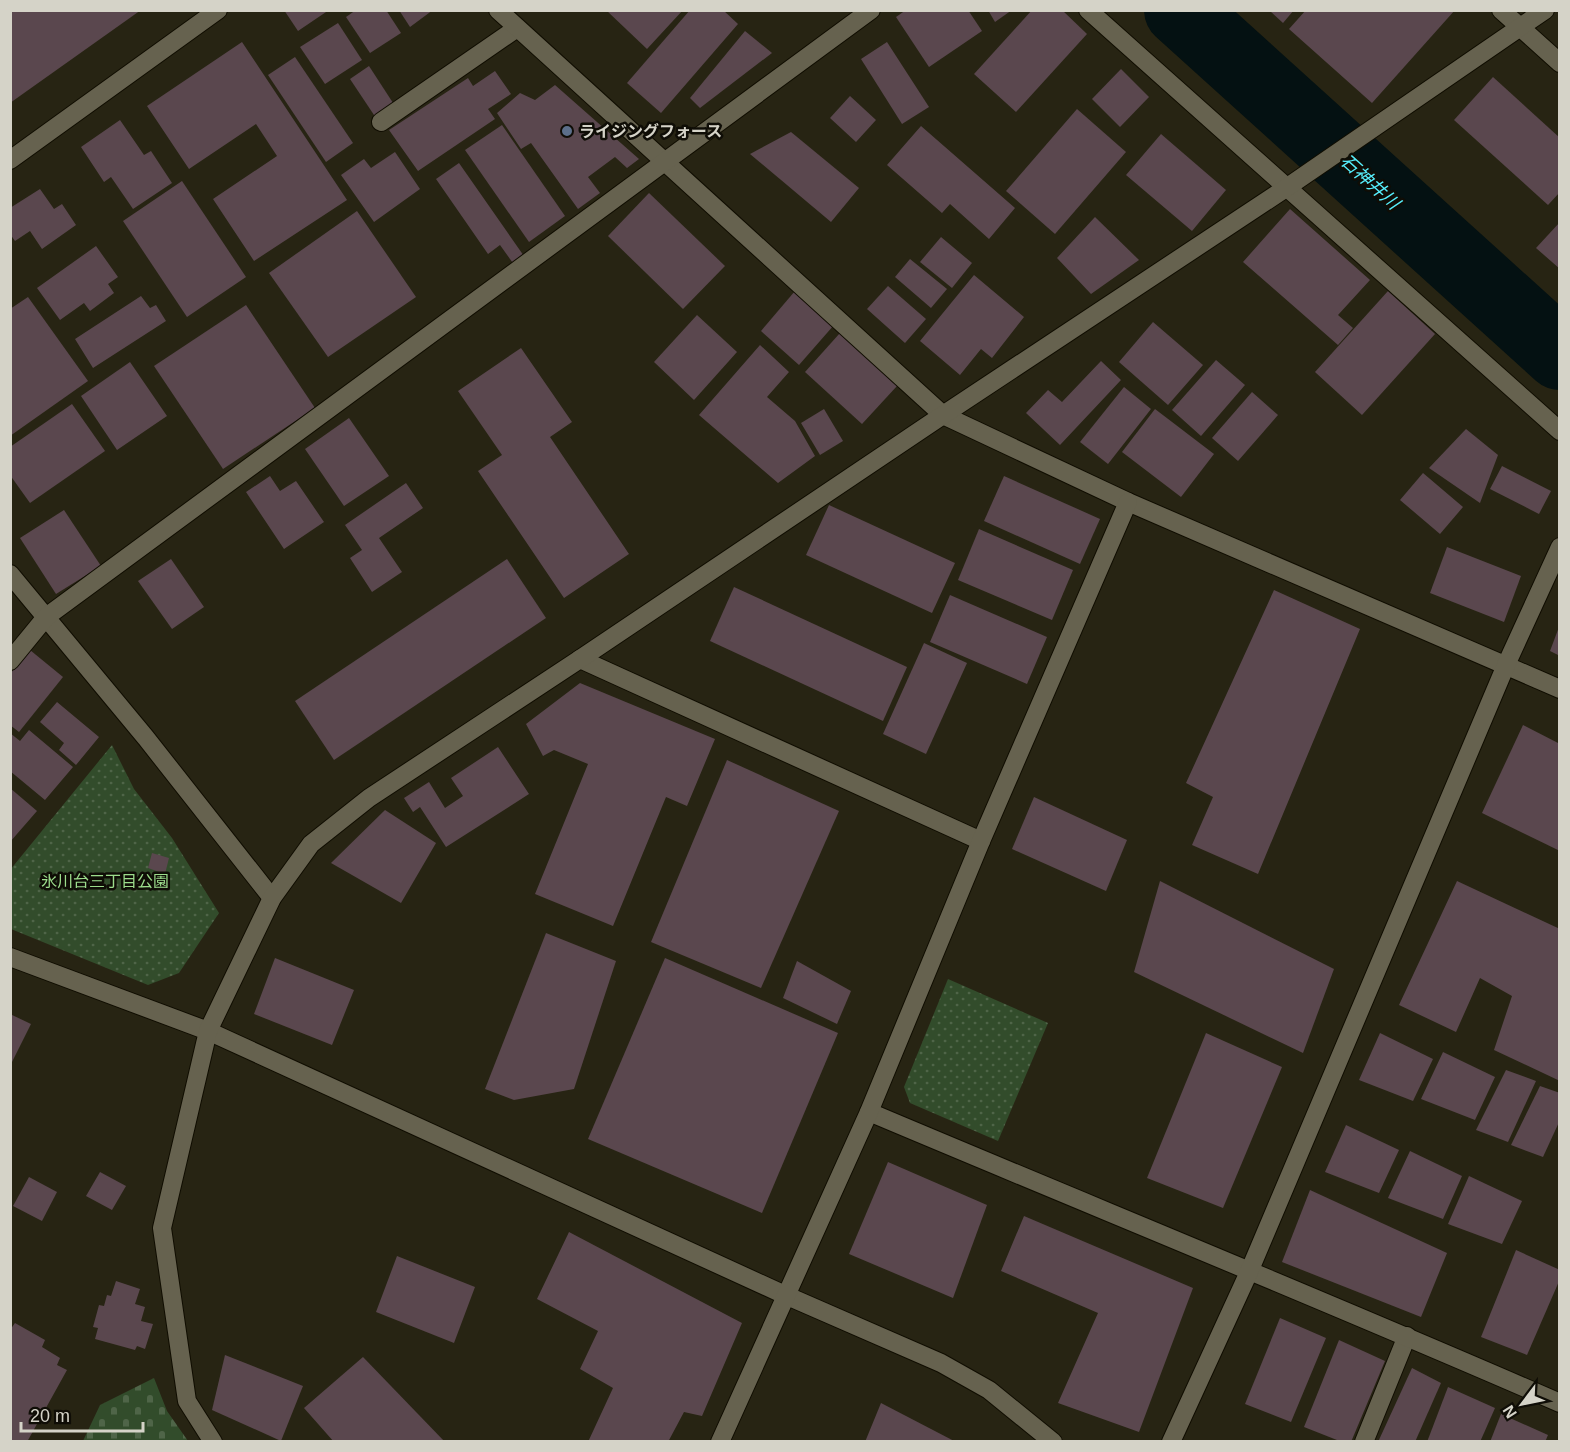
<svg xmlns="http://www.w3.org/2000/svg" width="1570" height="1452" viewBox="0 0 1570 1452" font-family="Helvetica,'Noto Sans JP',sans-serif">
	<defs>
		<pattern id="cemetery-stones" width="16" height="16" patternUnits="userSpaceOnUse" patternTransform="scale(1.5)"><rect width="16" height="16" fill="#324c2b"/><path d="M2 7V4a2 2 0 0 1 4 0v3zM10 15v-3a2 2 0 0 1 4 0v3z" fill="#4f6548"/></pattern>
		<pattern id="park-dots" width="8" height="8" patternUnits="userSpaceOnUse" patternTransform="scale(1.5)"><rect width="8" height="8" fill="#324c2b"/><path d="M2 2h.1M6 6h.1" fill="none" stroke="#4f6548" stroke-width="1.8" stroke-linecap="round"/></pattern>
	</defs>
	<rect width="100%" height="100%" fill="#272413"/>
	<!-- cemetery -->
	<polygon fill="url(#cemetery-stones)" points="154,1378 167,1411 188,1441 83,1441 100,1405"/>
	<!-- park -->
	<g fill="url(#park-dots)">
		<polygon points="112,745 134,789 172,838 219,913 179,973 148,985 11,929 10,870"/>
		<polygon points="948,979 1048,1023 998,1141 910,1103 904,1087"/>
	</g>
	<g fill="none" stroke-linecap="round" stroke-linejoin="round">
		<!-- river -->
		<polyline stroke="#041112" stroke-width="72" points="1180,10 1560,354"/>
	</g>
	<!-- building -->
	<g fill="#5a474e">
		<polygon points="10,10 141,10 10,103"/>
		<polygon points="284,10 329,10 298,31"/>
		<polygon points="356,10 386,10 401,33 370,53 346,17"/>
		<polygon points="399,10 433,10 410,27"/>
		<polygon points="606,10 683,10 647,49"/>
		<polygon points="690,10 723,10 738,24 661,113 627,83"/>
		<polygon points="906,10 968,10 982,31 929,67 896,17"/>
		<polygon points="988,10 1012,10 995,22"/>
		<polygon points="1032,10 1062,10 1087,34 1016,112 974,74"/>
		<polygon points="1269,10 1294,10 1283,23"/>
		<polygon points="1306,10 1455,10 1372,103 1289,29"/>
		<polygon points="338,23 362,60 325,84 300,47"/>
		<polygon points="745,31 772,53 700,108 690,98"/>
		<polygon points="242,42 347,200 254,261 213,199 277,156 256,124 189,169 147,106"/>
		<polygon points="887,42 929,107 902,124 861,59"/>
		<polygon points="295,57 353,143 326,162 268,75"/>
		<polygon points="369,66 395,106 376,118 350,79"/>
		<polygon points="1121,69 1149,97 1120,127 1092,99"/>
		<polygon points="495,71 511,94 488,109 495,119 418,171 389,130 468,78 473,86"/>
		<polygon points="1493,77 1560,138 1560,192 1548,205 1454,120"/>
		<polygon points="555,85 639,159 627,168 615,157 588,177 600,193 578,209 531,143 521,149 497,113 520,93 535,100"/>
		<polygon points="850,96 876,120 856,142 830,118"/>
		<polygon points="1077,109 1126,152 1055,234 1006,191"/>
		<polygon points="120,120 144,155 151,151 172,183 133,209 111,177 104,182 81,147"/>
		<polygon points="502,125 565,216 529,242 465,150"/>
		<polygon points="921,126 1015,208 989,239 950,204 942,213 887,165"/>
		<polygon points="791,132 859,188 831,222 750,154"/>
		<polygon points="1161,134 1226,190 1192,231 1126,175"/>
		<polygon points="395,152 420,189 374,222 341,175 364,159 371,168"/>
		<polygon points="459,163 526,259 515,266 500,245 488,254 436,179"/>
		<polygon points="182,181 246,277 187,317 123,221"/>
		<polygon points="40,189 54,209 62,204 76,225 42,249 30,231 15,241 10,234 10,208"/>
		<polygon points="649,193 725,266 683,309 608,236"/>
		<polygon points="1290,209 1370,280 1338,315 1353,328 1338,345 1243,262"/>
		<polygon points="357,211 416,297 328,357 269,273"/>
		<polygon points="1095,217 1139,260 1091,294 1057,258"/>
		<polygon points="1560,222 1560,269 1536,248"/>
		<polygon points="941,237 972,263 952,288 920,262"/>
		<polygon points="96,246 118,277 108,284 114,293 90,311 84,303 60,320 37,288"/>
		<polygon points="910,259 947,289 931,308 895,277"/>
		<polygon points="974,275 1024,317 992,358 981,349 960,375 920,341"/>
		<polygon points="888,286 926,319 905,343 867,309"/>
		<polygon points="795,291 834,325 799,365 761,331"/>
		<polygon points="1388,291 1435,334 1362,415 1315,372"/>
		<polygon points="141,296 150,308 156,305 166,321 93,368 75,339"/>
		<polygon points="28,297 88,381 10,436 10,309"/>
		<polygon points="246,305 315,408 223,469 154,366"/>
		<polygon points="697,315 737,352 694,400 654,362"/>
		<polygon points="1153,322 1203,365 1168,405 1119,362"/>
		<polygon points="840,333 897,386 862,424 805,372"/>
		<polygon points="760,345 789,372 767,397 795,421 815,456 778,483 699,415"/>
		<polygon points="521,348 572,422 550,437 629,554 564,598 478,471 502,455 458,391"/>
		<polygon points="1216,360 1245,385 1201,436 1172,410"/>
		<polygon points="1101,361 1121,380 1060,445 1026,413 1048,390 1062,402"/>
		<polygon points="130,362 167,416 117,450 81,396"/>
		<polygon points="1124,387 1151,409 1108,464 1080,442"/>
		<polygon points="1252,392 1278,415 1238,461 1212,438"/>
		<polygon points="72,404 105,451 30,503 10,475 10,447"/>
		<polygon points="824,409 843,441 820,455 801,423"/>
		<polygon points="1155,409 1214,454 1181,497 1122,452"/>
		<polygon points="349,418 389,476 344,506 305,449"/>
		<polygon points="1466,429 1498,455 1480,503 1429,468"/>
		<polygon points="1502,466 1551,491 1539,514 1490,489"/>
		<polygon points="1423,473 1463,507 1440,534 1400,500"/>
		<polygon points="270,476 280,491 296,481 324,522 284,549 246,492"/>
		<polygon points="1004,476 1100,519 1080,564 984,521"/>
		<polygon points="406,483 423,508 379,538 402,572 372,592 350,558 362,550 345,525"/>
		<polygon points="829,505 955,563 932,613 806,555"/>
		<polygon points="64,510 101,566 56,594 20,538"/>
		<polygon points="979,529 1073,570 1052,620 958,580"/>
		<polygon points="1447,547 1521,576 1504,622 1430,593"/>
		<polygon points="171,559 204,607 172,629 138,581"/>
		<polygon points="507,559 546,618 334,760 295,701"/>
		<polygon points="734,587 907,667 883,721 710,641"/>
		<polygon points="1274,590 1360,629 1258,874 1192,845 1213,797 1186,783"/>
		<polygon points="950,595 1047,637 1027,684 930,642"/>
		<polygon points="1559,627 1560,627 1560,656 1550,651"/>
		<polygon points="924,643 967,663 926,754 883,734"/>
		<polygon points="30,650 63,677 19,732 10,725 10,674"/>
		<polygon points="580,683 715,739 687,806 666,797 613,926 535,894 588,764 554,750 543,756 526,724"/>
		<polygon points="57,702 99,737 76,765 59,750 64,743 40,722"/>
		<polygon points="1523,725 1560,744 1560,851 1482,813"/>
		<polygon points="29,730 73,767 45,800 10,771 10,733 20,741"/>
		<polygon points="498,747 529,794 446,847 420,807 413,812 404,798 429,782 445,808 463,796 451,778"/>
		<polygon points="727,760 839,811 761,988 651,942"/>
		<polygon points="10,788 37,811 10,842"/>
		<polygon points="1034,797 1127,840 1106,891 1012,849"/>
		<polygon points="385,810 436,843 401,903 331,863"/>
		<polygon points="152,853 169,858 165,874 148,868"/>
		<polygon points="1160,881 1334,969 1303,1053 1134,972"/>
		<polygon points="1457,881 1560,929 1560,1081 1494,1050 1512,996 1480,978 1456,1032 1399,1005"/>
		<polygon points="546,933 616,961 574,1089 514,1100 485,1089"/>
		<polygon points="275,958 354,990 332,1045 254,1014"/>
		<polygon points="665,958 838,1033 762,1213 588,1139"/>
		<polygon points="797,961 851,991 837,1024 783,998"/>
		<polygon points="10,1014 31,1024 10,1066"/>
		<polygon points="1206,1033 1282,1067 1223,1208 1147,1178"/>
		<polygon points="1380,1033 1433,1059 1413,1101 1359,1080"/>
		<polygon points="1443,1052 1495,1077 1475,1120 1421,1099"/>
		<polygon points="1506,1070 1536,1081 1508,1142 1476,1130"/>
		<polygon points="1540,1086 1560,1093 1560,1120 1543,1157 1511,1145"/>
		<polygon points="1346,1125 1399,1150 1379,1193 1325,1172"/>
		<polygon points="1410,1151 1462,1176 1443,1219 1388,1198"/>
		<polygon points="888,1162 987,1205 953,1298 849,1254"/>
		<polygon points="100,1172 126,1186 112,1210 86,1196"/>
		<polygon points="1469,1176 1522,1201 1502,1244 1448,1224"/>
		<polygon points="29,1177 57,1192 42,1221 13,1206"/>
		<polygon points="1310,1190 1447,1253 1421,1317 1282,1262"/>
		<polygon points="1024,1216 1193,1288 1139,1432 1058,1403 1098,1313 1001,1271"/>
		<polygon points="569,1232 742,1323 702,1416 684,1412 668,1442 588,1442 613,1388 580,1369 598,1331 537,1299"/>
		<polygon points="1516,1250 1560,1270 1560,1279 1527,1355 1481,1337"/>
		<polygon points="397,1256 475,1287 454,1343 376,1312"/>
		<polygon points="116,1281 140,1289 135,1304 145,1307 141,1321 153,1324 145,1349 137,1346 135,1350 95,1339 98,1328 93,1327 99,1305 104,1306 107,1295 111,1296"/>
		<polygon points="1280,1318 1326,1338 1291,1422 1245,1404"/>
		<polygon points="15,1323 45,1340 42,1347 60,1358 57,1365 67,1370 27,1442 10,1442 10,1330"/>
		<polygon points="1339,1340 1385,1361 1351,1442 1342,1442 1304,1427"/>
		<polygon points="225,1355 303,1386 281,1441 212,1410"/>
		<polygon points="363,1357 445,1442 334,1442 304,1408"/>
		<polygon points="1412,1368 1441,1383 1415,1442 1378,1442"/>
		<polygon points="1448,1387 1495,1408 1480,1442 1427,1442"/>
		<polygon points="881,1403 956,1442 865,1442"/>
		<polygon points="1501,1414 1548,1435 1545,1442 1490,1442"/>
	</g>
	<g fill="none" stroke-linecap="round" stroke-linejoin="round">
		<defs>
			<g id="lane">
				<polyline points="381,122 517,28"/>
				<polyline points="1364,1442 1407,1336"/>
			</g>
			<g id="street">
				<polyline points="498,10 943,415 1128,502 1560,689"/>
				<polyline points="1088,10 1560,431"/>
				<polyline points="1501,10 1560,63"/>
				<polyline points="10,160 218,10"/>
				<polyline points="10,574 146,738 272,898"/>
				<polyline points="580,659 981,841"/>
				<polyline points="10,661 46,617 871,10"/>
				<polyline points="10,957 208,1031 785,1295 941,1363 989,1390 1053,1442"/>
				<path d="M869 1112C1099 1209 1331 1303 1560 1403"/>
				<polyline points="213,1442 187,1401 162,1228 208,1031 272,898 311,844 369,798 580,659 943,415 1286,188 1545,10"/>
				<polyline points="720,1442 869,1112 981,841 1128,502"/>
				<polyline points="1171,1442 1249,1272 1506,665 1560,547"/>
			</g>
		</defs>
		<!-- lane casing -->
		<use href="#lane" stroke="#100d01" stroke-width="20"/>
		<!-- street casing -->
		<use href="#street" stroke="#100d01" stroke-width="20"/>
		<!-- lane -->
		<use href="#lane" stroke="#66624f" stroke-width="18"/>
		<!-- street -->
		<use href="#street" stroke="#66624f" stroke-width="18"/>
	</g>
	<!-- markers -->
	<circle fill="#5c6f8a" stroke="#0f0d06" stroke-width="2" cx="567" cy="131" r="6"/>
	<g text-anchor="middle" dominant-baseline="central" stroke-width="5" stroke-linejoin="round" paint-order="stroke">
		<!-- poi labels -->
		<g font-size="16" font-weight="bold" fill="#d5d3c8" stroke="#0f0d06" text-anchor="start">
			<text x="579" y="131">ライジングフォース</text>
		</g>
		<!-- park labels -->
		<g font-size="16" fill="#9cdc8c" stroke="#0f0d06">
			<text x="105" y="881">氷川台三丁目公園</text>
		</g>
		<!-- water labels -->
		<g font-size="18" font-style="italic" fill="#56edfb" stroke="#0f0d06">
			<text transform="translate(1370 182) rotate(42)">石神井川</text>
		</g>
	</g>
	<!-- border -->
	<rect width="1570" height="1452" fill="none" stroke="#d5d3c8" stroke-width="24"/>
	<!-- north arrow -->
	<g transform="translate(1522 1404) rotate(238)" stroke="#0f0d06" stroke-width="4.5" paint-order="stroke">
	<path d="M0-4.5L10 22L0 15L-10 22Z" fill="#d5d3c8"/>
	<text y="-9" font-size="16" font-weight="bold" text-anchor="middle" fill="#d5d3c8">N</text>
	</g>
	<!-- scale -->
	<path d="M21 1422v9h122v-9" fill="none" stroke="#d5d3c8" stroke-width="3"/>
	<text x="30" y="1422" font-size="18" fill="#d5d3c8" stroke="#0f0d06" stroke-width="4.5" paint-order="stroke">20 m</text>
</svg>
